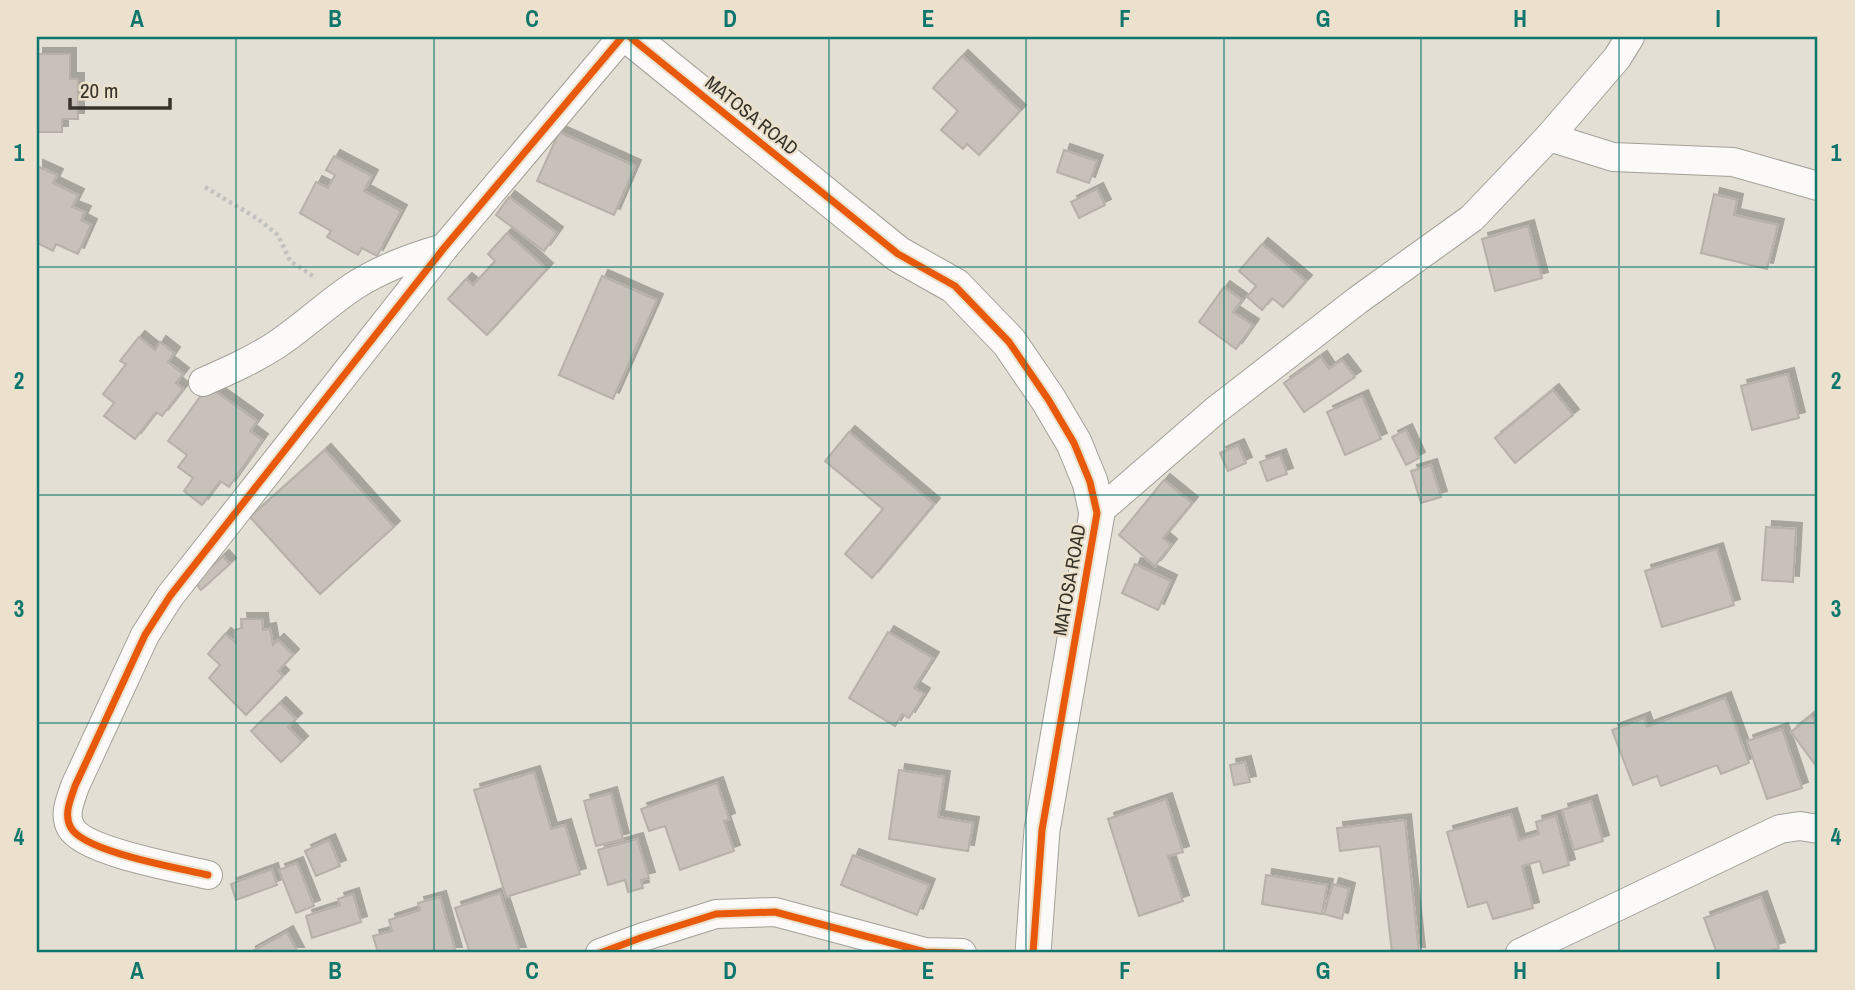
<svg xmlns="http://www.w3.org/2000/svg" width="1855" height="990" viewBox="0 0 1855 990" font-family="'Archivo Narrow',sans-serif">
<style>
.building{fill:#c8c1ba;stroke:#b6b0a9;stroke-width:2;filter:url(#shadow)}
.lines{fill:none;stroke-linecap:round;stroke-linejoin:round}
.minor-casing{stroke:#a4a098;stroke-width:30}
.tertiary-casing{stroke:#a4a098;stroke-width:37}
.path{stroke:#c3c2be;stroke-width:4.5;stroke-dasharray:3.5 3.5;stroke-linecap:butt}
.minor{stroke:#fbfaf9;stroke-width:28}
.tertiary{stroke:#fbfaf9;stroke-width:35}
.cycleway-casing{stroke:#ebe1cd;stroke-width:11}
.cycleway{stroke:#e8590c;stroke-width:7}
.grid{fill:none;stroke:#0f766e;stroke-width:2;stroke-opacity:0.55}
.labels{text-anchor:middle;stroke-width:5;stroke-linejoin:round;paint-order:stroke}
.street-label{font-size:19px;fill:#37332b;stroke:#ebe1cd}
.neatline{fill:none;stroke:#0f766e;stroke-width:2.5}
.grid-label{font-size:23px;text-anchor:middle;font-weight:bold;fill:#0f766e}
</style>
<defs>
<filter id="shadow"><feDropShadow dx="6" dy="-6" stdDeviation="0" flood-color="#0004"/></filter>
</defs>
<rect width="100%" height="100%" fill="#e4dfd4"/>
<g class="building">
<polygon points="37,54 70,54 70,79 78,79 78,119 62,119 62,132 37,132"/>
<polygon points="962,56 1020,111 979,155 967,144 963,149 941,130 958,111 933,88"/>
<polygon points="559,132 635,166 614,215 537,181"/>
<polygon points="1064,150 1097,161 1089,183 1057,172"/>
<polygon points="334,156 372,176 364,191 401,211 377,256 362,248 358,255 327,237 331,231 300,213 316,182 328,188 335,175 326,170"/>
<polygon points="37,166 57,175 53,183 78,195 72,207 85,212 81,220 91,225 78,254 56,244 53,251 37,243"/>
<polygon points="1097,189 1105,205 1079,218 1071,202"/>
<polygon points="1714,194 1737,200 1734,215 1778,225 1767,269 1701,253"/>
<polygon points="509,197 557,233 544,251 496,215"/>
<polygon points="1528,226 1542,278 1495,291 1482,239"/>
<polygon points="507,233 547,269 487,335 448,299 466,279 473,285 495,261 488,254"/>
<polygon points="1262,244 1306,281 1283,307 1272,298 1262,310 1247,297 1256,286 1239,271"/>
<polygon points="602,276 657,300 613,399 559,375"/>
<polygon points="1224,287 1242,300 1233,312 1253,325 1236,349 1199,322"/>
<polygon points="139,337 155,350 160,342 174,353 168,362 183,374 176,383 183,389 162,416 156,412 135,439 104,416 114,403 103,394 126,364 120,361"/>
<polygon points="1321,357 1329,369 1342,360 1355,377 1304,412 1284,383"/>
<polygon points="1788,374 1799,418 1752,430 1741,386"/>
<polygon points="208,386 257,421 250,431 262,440 229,487 220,481 202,505 184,491 193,478 178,467 187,455 168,441"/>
<polygon points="1553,390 1573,415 1515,463 1495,438"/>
<polygon points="1362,396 1381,439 1345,455 1327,412"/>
<polygon points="1406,430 1419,458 1406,465 1392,437"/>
<polygon points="849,432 934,504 872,578 845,554 883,509 825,461"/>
<polygon points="1238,445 1246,463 1228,471 1220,453"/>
<polygon points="325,450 394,527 320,594 250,517"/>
<polygon points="1280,455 1287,474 1267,481 1260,462"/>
<polygon points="1431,465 1441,497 1421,503 1411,471"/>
<polygon points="1164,480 1192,503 1163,538 1171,545 1155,566 1119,535"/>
<polygon points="1766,527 1796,529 1793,582 1762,580"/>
<polygon points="1717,549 1734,605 1662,627 1645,571"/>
<polygon points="223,556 230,564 201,590 195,582"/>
<polygon points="1135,564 1171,581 1158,610 1122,593"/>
<polygon points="241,619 262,619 263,630 270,629 273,645 278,640 293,655 278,671 283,676 246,715 209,678 220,665 208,654 225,634 236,643 235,630 242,628"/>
<polygon points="888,632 933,658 914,688 924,694 909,718 902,714 895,726 849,698"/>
<polygon points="1725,698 1749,763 1721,774 1717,765 1661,786 1657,776 1633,785 1612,730 1644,718 1647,727"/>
<polygon points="280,703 296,719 288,727 302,742 281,762 251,731"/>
<polygon points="1811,716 1818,726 1817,767 1791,732"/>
<polygon points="1782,729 1802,788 1767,799 1747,741"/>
<polygon points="1245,762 1250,782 1234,785 1230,765"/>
<polygon points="899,770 944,777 938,817 973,823 968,851 889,839"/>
<polygon points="534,772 551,829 565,825 580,874 506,897 474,790"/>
<polygon points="717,783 729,819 724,821 734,851 680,870 665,826 649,831 641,809"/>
<polygon points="611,793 623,839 596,846 584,801"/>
<polygon points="1166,799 1183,852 1168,856 1183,901 1139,916 1108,819"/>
<polygon points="1591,801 1603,841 1574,850 1562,810"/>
<polygon points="1511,814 1519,840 1539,834 1536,822 1556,816 1569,865 1543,873 1540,861 1522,866 1533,908 1493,919 1487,902 1468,907 1447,832"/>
<polygon points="1405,820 1419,953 1392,953 1380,846 1340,851 1337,828"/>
<polygon points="637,839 649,878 641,880 643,888 628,892 625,880 608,885 598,850"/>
<polygon points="329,840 340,866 316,876 305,851"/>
<polygon points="853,855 929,885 917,915 841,885"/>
<polygon points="297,863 314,906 296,913 279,870"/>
<polygon points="272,869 277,885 236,900 231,884"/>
<polygon points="1266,875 1327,885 1322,914 1262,904"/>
<polygon points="1333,884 1349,889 1342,919 1324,914"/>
<polygon points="500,893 520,953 470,953 455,908"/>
<polygon points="353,894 361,922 312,938 306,916 340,905 338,899"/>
<polygon points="440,897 456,953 378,953 373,936 392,931 389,920 420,910 418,903"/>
<polygon points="1761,897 1779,948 1763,953 1717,953 1704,918"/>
<polygon points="287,932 298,953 249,953"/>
</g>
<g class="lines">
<g class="minor-casing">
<g id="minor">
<polyline points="1549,137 1613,157 1733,162 1818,186"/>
<path d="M203,382C228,371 253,360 276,345C303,327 327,304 354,286C382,268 412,257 444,248"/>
<polyline points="1097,513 1216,410 1358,300 1472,218 1549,137 1617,58 1630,37"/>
<path d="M208,875C179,868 85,852 71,828C63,814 71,799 75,786L145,635L170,596L444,248L622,37"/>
<polyline points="600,953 643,937 716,914 775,912 925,952 962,953"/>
<polyline points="1520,953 1780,829 1800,826 1818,829"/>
</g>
</g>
<g class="tertiary-casing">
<polyline id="tertiary" points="630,37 898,254 955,286 1009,342 1048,399 1074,443 1090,482 1097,513 1042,830 1033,953"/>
</g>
<polyline class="path" points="205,187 258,219 278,235 290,261 316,278"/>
<use href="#minor" class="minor"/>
<use href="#tertiary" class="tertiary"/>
<g class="cycleway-casing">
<g id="cycleway">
<polyline points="630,37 898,254 955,286 1009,342 1048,399 1074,443 1090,482 1097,513 1042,830 1033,953"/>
<path d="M208,875C179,868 85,852 71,828C63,814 71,799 75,786L145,635L170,596L444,248L622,37"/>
<polyline points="600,953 643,937 716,914 775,912 925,952 962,953"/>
</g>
</g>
<use href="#cycleway" class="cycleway"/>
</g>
<path class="grid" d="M236,37V953M434,37V953M631,37V953M829,37V953M1026,37V953M1224,37V953M1421,37V953M1619,37V953M37,267H1818M37,495H1818M37,723H1818"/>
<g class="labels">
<g class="street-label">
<text transform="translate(752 115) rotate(39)" y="7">MATOSA ROAD</text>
<text transform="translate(1069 580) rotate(-80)" y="7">MATOSA ROAD</text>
</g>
</g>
<rect width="1855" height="990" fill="none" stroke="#ebe1cd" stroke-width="77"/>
<path d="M70 98v10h100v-10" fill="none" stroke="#37332b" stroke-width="3.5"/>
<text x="80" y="98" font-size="21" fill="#37332b" stroke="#ebe1cd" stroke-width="5" paint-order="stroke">20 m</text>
<rect x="38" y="38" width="1778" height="913" class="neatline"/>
<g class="grid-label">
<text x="137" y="27">A</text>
<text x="335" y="27">B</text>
<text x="532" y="27">C</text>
<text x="730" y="27">D</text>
<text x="928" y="27">E</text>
<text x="1125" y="27">F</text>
<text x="1323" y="27">G</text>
<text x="1520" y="27">H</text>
<text x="1718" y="27">I</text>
<text x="19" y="161">1</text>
<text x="1836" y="161">1</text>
<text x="19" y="389">2</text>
<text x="1836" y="389">2</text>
<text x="19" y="617">3</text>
<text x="1836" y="617">3</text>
<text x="19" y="845">4</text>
<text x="1836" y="845">4</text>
<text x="137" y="979">A</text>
<text x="335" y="979">B</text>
<text x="532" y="979">C</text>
<text x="730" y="979">D</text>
<text x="928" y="979">E</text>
<text x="1125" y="979">F</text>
<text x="1323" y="979">G</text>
<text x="1520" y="979">H</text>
<text x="1718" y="979">I</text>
</g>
</svg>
